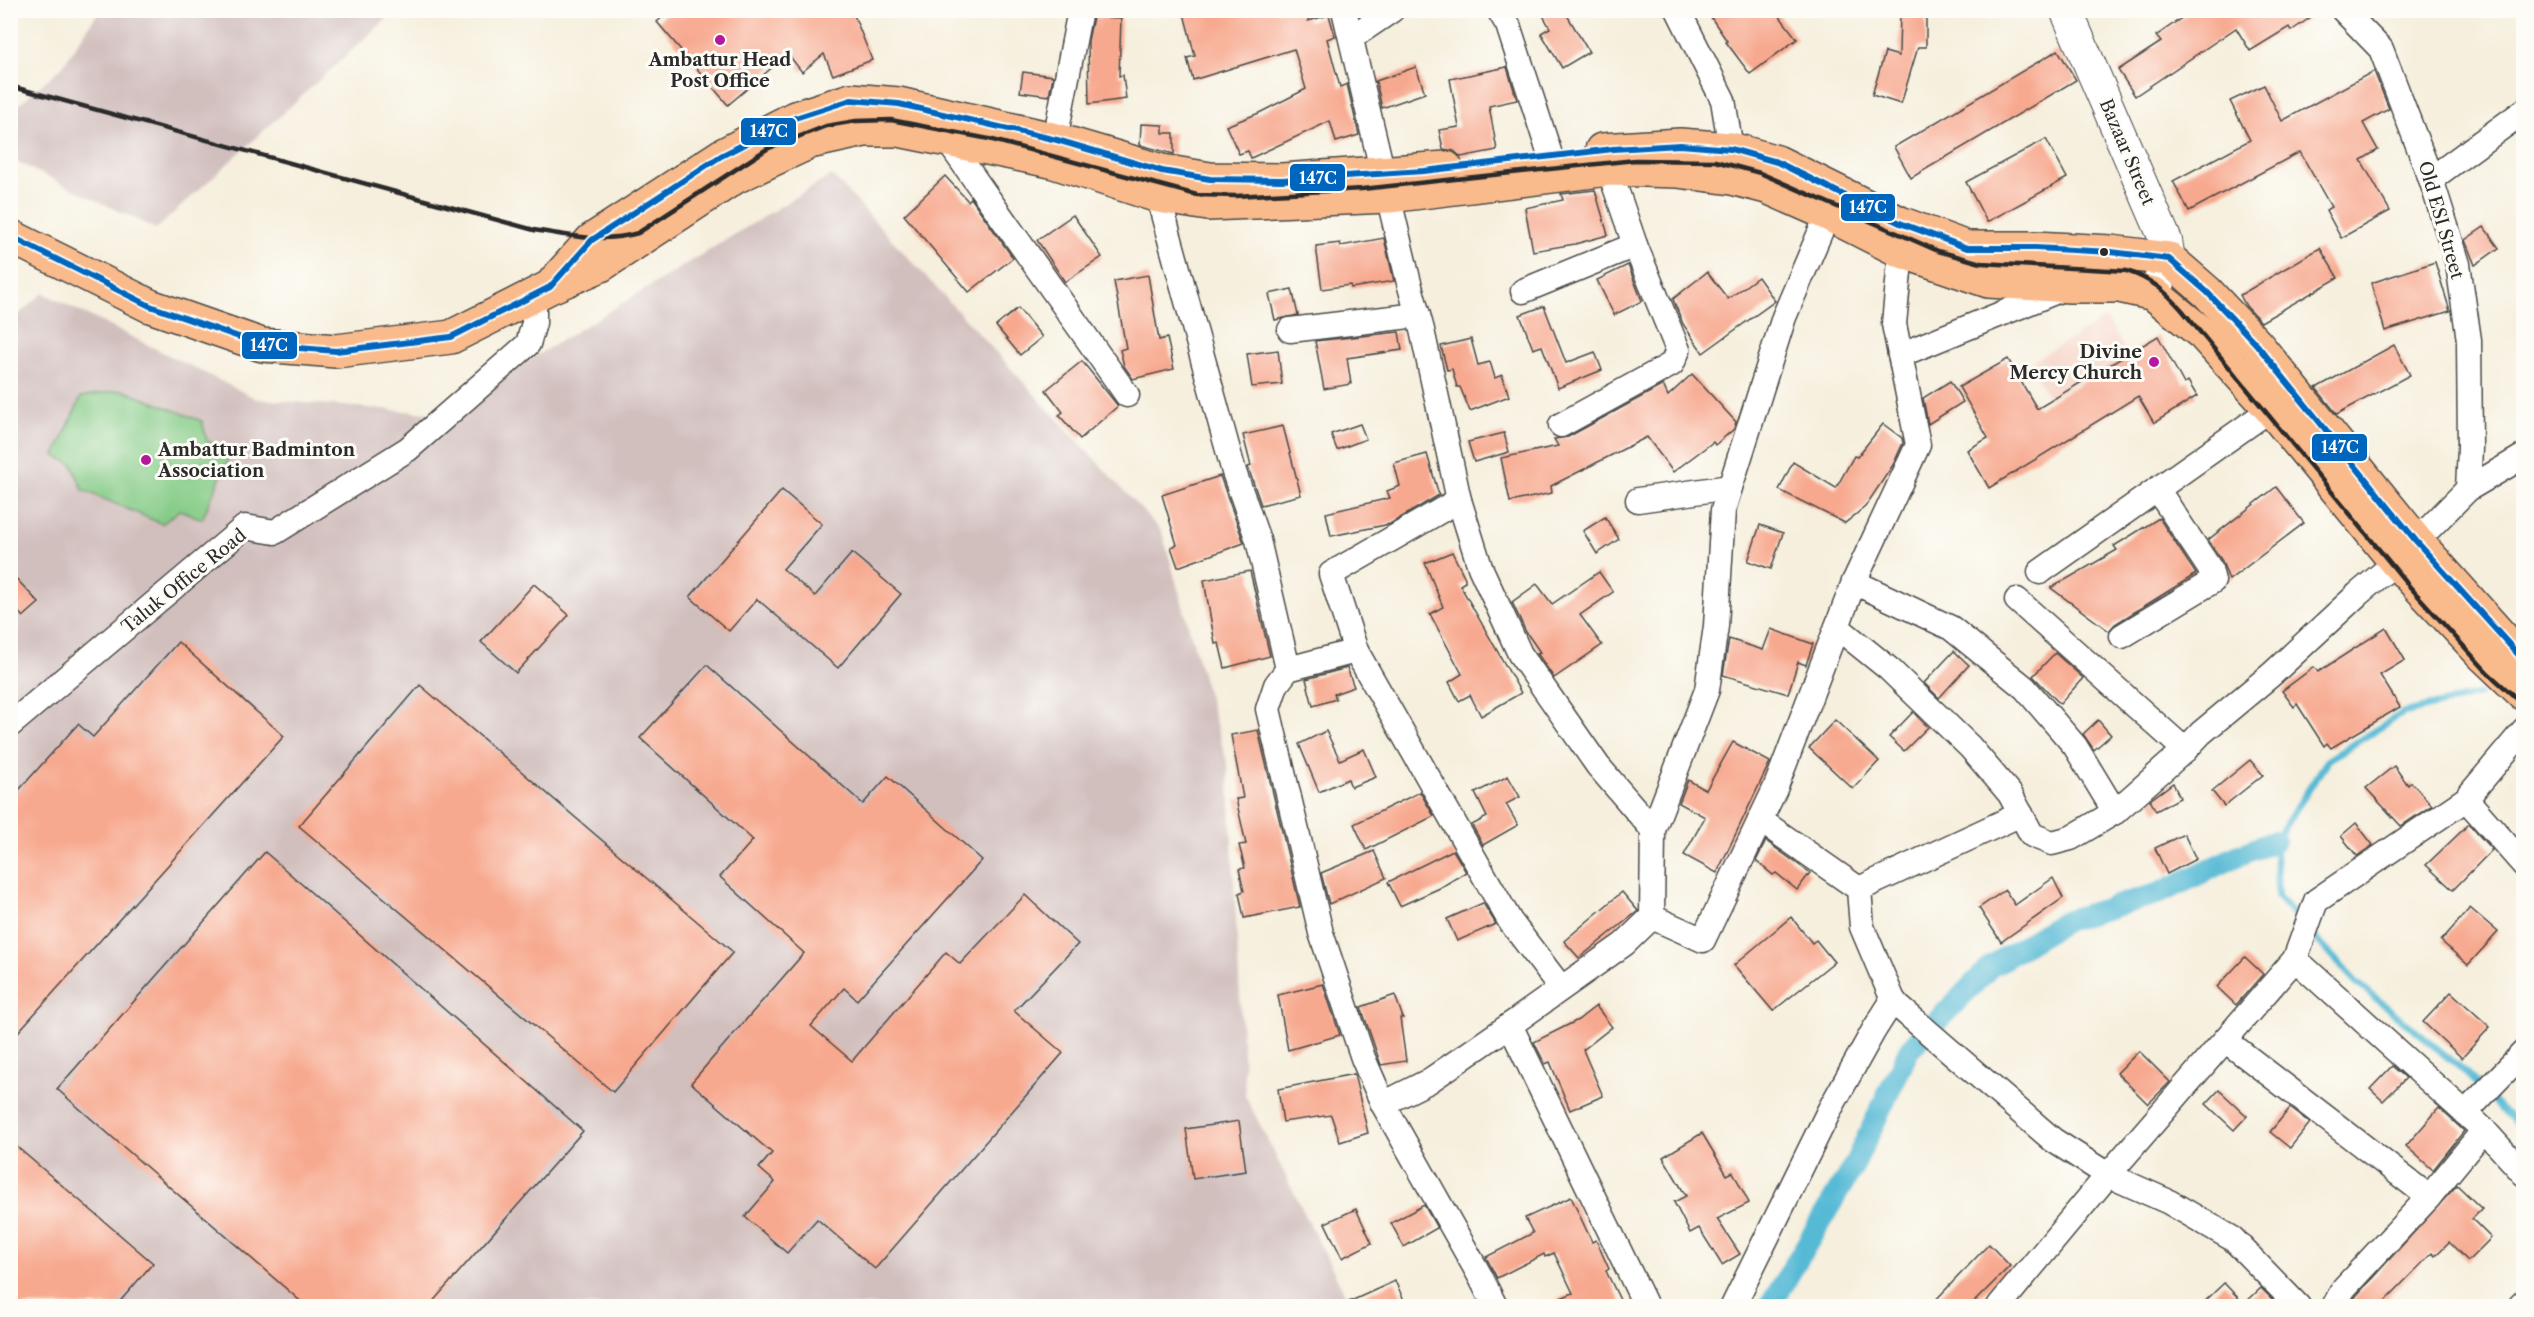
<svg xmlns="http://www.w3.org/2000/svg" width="2534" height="1317" viewBox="0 0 2534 1317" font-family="'Libre Caslon Text',serif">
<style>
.built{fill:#f6d2c4}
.industrial{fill:#d1bfbe}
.green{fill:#84cb86;stroke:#587b58;stroke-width:1.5}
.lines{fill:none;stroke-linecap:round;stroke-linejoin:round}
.stream{stroke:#56bad5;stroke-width:7}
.canal{stroke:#56bad5;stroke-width:22}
.building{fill:#f7a98f}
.minor-casing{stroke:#494846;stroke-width:27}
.tertiary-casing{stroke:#494846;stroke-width:34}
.trunk-casing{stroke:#494846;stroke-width:36}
.minor{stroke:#fff;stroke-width:24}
.tertiary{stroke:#fff;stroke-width:32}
.trunk{stroke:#fabb8c;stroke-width:33}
.rail{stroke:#2b2b2b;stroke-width:4.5}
.bus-1-casing{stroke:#fdfcf7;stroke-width:10}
.bus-1{stroke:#0065bd;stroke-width:6}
.poi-dot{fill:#b5179e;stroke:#fdfcf7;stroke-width:2}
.bus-dot{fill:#2b2b2b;stroke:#fdfcf7;stroke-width:2}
.labels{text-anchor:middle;stroke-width:6;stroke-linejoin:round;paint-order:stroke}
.poi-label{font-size:18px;font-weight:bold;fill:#2b2b2b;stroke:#fdfcf7}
.street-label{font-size:18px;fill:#2b2b2b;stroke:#fdfcf7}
.line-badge{stroke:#fdfcf7;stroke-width:2}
.badge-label{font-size:16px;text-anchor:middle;font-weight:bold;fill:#fff}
</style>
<rect width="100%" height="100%" fill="#fdfcf7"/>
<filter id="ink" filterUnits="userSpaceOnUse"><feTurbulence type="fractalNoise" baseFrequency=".0167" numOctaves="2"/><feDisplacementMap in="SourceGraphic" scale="12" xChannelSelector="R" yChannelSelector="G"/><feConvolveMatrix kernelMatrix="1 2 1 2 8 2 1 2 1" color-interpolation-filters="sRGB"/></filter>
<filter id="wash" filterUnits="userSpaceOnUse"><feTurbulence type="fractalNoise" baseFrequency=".008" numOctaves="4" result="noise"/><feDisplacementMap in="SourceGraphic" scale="24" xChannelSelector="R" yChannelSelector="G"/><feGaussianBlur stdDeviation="1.35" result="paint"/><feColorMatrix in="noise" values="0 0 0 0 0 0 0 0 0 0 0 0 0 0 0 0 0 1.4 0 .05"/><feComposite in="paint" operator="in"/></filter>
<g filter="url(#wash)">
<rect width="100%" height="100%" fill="#f6efdd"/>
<polygon class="built" points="2106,318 2127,353 2049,399 2029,363"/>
<g class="industrial">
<polygon points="99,11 99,10 395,11 156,229 11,159 11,111 62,67"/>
<polygon points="832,175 1162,532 1228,766 1245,1095 1351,1306 11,1306 10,322 43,293 257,399 441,414"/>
</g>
<polygon class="green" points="122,390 202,421 207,441 232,451 202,519 180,510 162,524 83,490 72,464 55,456 81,397"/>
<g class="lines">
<g class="stream">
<polyline points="2303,924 2278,897 2275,841 2328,760 2403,713 2478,695"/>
<polyline points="2310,932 2356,982 2462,1069 2524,1132"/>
</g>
<polyline class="canal" points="1770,1306 1854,1165 1909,1050 1990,967 2065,921 2160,893 2237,856 2275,841"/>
</g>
<g id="blocks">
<g class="building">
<polygon points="670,10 852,10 872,60 833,75 824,54 802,72 788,54 728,105 657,22"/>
<polygon points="1183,10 1307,10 1308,21 1329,15 1335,36 1327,39 1340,87 1347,84 1359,135 1336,142 1330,121 1251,158 1248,151 1239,154 1226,126 1259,113 1306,89 1294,49 1193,80 1187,58 1195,56"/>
<polygon points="1540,10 1564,10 1589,52 1562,68 1541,33 1550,28"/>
<polygon points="1706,10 1775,10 1797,39 1750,74 1726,42 1727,41"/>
<polygon points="1900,10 1926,10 1926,47 1918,47 1901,104 1872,95 1885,52 1899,56"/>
<polygon points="2193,10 2321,10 2291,31 2289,27 2250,51 2236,28 2135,96 2118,70 2161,42 2156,36"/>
<polygon points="1093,17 1121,18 1119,76 1123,75 1126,99 1089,104 1088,41"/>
<polygon points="2058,50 2076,80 1911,178 1894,147"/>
<polygon points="1416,67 1425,93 1382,108 1376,81"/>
<polygon points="1507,67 1517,100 1489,106 1497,150 1461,157 1454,151 1443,149 1439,130 1459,127 1450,79"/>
<polygon points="2374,71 2389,109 2363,123 2378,150 2361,160 2390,211 2341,238 2326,210 2331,207 2300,152 2189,211 2173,181 2250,140 2230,101 2264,85 2282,121"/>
<polygon points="1023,72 1053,76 1049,96 1020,92"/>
<polygon points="1141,124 1163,125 1163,133 1174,133 1174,154 1140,145"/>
<polygon points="2046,139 2067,178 1987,222 1966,182"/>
<polygon points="945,176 968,201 971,198 1013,258 969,292 904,215"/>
<polygon points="1595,190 1608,235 1575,244 1533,251 1525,208 1563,200 1561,194"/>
<polygon points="1073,215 1102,257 1065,282 1037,240"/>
<polygon points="2484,227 2499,248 2475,265 2465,240"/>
<polygon points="1384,238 1394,281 1351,288 1350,285 1322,289 1316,246 1340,243 1341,246"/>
<polygon points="2320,248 2338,278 2261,322 2246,306 2240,295"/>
<polygon points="2435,262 2450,311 2385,331 2371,283"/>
<polygon points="1628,265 1642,301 1614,315 1597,280"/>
<polygon points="1707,272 1728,299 1758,277 1775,301 1703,353 1683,324 1673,299"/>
<polygon points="1148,275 1159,340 1167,338 1174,369 1133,379 1124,366 1120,350 1126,348 1114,281"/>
<polygon points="1292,289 1298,315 1275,320 1269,294"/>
<polygon points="1544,306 1566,363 1595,352 1602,370 1558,388 1542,346 1533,349 1520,315"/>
<polygon points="1018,308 1042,337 1020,355 996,326"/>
<polygon points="1399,332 1402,350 1347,358 1351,384 1324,389 1315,341"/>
<polygon points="2158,336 2184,384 2188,381 2197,396 2154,423 2138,396 1989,488 1967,450 1988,438 1959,387 2008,359 2037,409"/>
<polygon points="1471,339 1478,365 1490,362 1495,378 1502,375 1509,396 1470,411 1460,387 1457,387 1452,369 1447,370 1441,346"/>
<polygon points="2394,345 2410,375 2337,414 2316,388"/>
<polygon points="1278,350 1282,384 1252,387 1247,354"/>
<polygon points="1082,361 1118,406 1080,439 1059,415 1063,412 1046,390"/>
<polygon points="1692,374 1736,422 1734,429 1715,445 1713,442 1673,472 1647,437 1551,486 1552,493 1510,502 1501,458 1558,446 1554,439 1568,437 1663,385 1668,396"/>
<polygon points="1950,381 1963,402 1928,424 1923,398"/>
<polygon points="1360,424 1366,439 1337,450 1331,434"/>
<polygon points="1883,424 1902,438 1903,443 1893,465 1865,507 1845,523 1779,490 1793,462 1836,488 1854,456 1857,457"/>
<polygon points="1283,426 1301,495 1261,505 1248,467 1251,466 1243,435"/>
<polygon points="1504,433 1509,452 1474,462 1468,442"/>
<polygon points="1427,454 1439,495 1390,524 1331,536 1326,513 1390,498 1387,491 1400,486 1394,463"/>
<polygon points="1220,476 1244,543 1178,567 1171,547 1177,545 1162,495"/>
<polygon points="2276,487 2304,523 2229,580 2222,561 2208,540"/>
<polygon points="782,490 822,524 783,569 815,596 852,553 901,594 838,668 757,599 729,631 690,597"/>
<polygon points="1605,517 1619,539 1597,554 1583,531"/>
<polygon points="2159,518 2196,574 2115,624 2109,631 2051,588 2117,550 2114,546"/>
<polygon points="1760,525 1783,533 1771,569 1748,561"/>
<polygon points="1452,552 1465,578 1465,582 1460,585 1521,693 1481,716 1470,695 1459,701 1449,682 1462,674 1430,614 1443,607 1425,563"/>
<polygon points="1250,571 1270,656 1225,668 1219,643 1215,644 1204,580"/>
<polygon points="10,572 39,603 23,617 10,603"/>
<polygon points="1599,572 1613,592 1580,615 1602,645 1554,678 1537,653 1540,652 1526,632 1512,602 1537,584 1552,604"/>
<polygon points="534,584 569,615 516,673 481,642"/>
<polygon points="2386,628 2405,660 2380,675 2400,707 2331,748 2327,743 2324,746 2297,704 2294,707 2282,691 2314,667 2318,672"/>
<polygon points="1771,629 1813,644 1806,665 1798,662 1788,694 1723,675 1729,639 1763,650"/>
<polygon points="178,642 284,736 10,1041 10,800 78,724 93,737"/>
<polygon points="1954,651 1969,665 1939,698 1924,683"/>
<polygon points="2055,653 2083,678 2060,704 2033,676"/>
<polygon points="707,665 863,804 888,776 982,860 857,1000 844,988 811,1026 852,1061 946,952 960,964 1025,895 1078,944 1014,1011 1063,1053 875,1269 817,1219 787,1253 745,1217 775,1182 759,1168 772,1153 691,1083 804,953 720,877 753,840 640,738"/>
<polygon points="1347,668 1354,687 1334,694 1336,699 1313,706 1306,679"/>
<polygon points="420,685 733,952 613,1092 299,826"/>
<polygon points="1913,712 1928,727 1904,751 1889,737"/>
<polygon points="1835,720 1879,761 1853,789 1809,748"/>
<polygon points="2098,720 2111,735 2094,750 2083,734"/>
<polygon points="1258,730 1300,907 1244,918 1239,893 1244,891 1239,869 1245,868 1239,845 1246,844 1236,799 1243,798 1231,735"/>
<polygon points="1326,731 1340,760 1364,749 1376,777 1351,787 1348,779 1319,792 1299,744"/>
<polygon points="1733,742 1770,762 1717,873 1684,855 1705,817 1679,803 1688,780 1706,790"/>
<polygon points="2250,760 2263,775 2224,806 2212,791"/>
<polygon points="2394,766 2408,785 2411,782 2432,805 2401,826 2366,788"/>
<polygon points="1508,776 1520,797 1506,804 1518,825 1483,845 1472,825 1487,817 1475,793"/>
<polygon points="2173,783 2180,798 2156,811 2150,800"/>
<polygon points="1420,792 1434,816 1366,850 1354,824"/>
<polygon points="2356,823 2373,845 2357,856 2341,836"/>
<polygon points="2469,824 2492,850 2453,890 2426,865"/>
<polygon points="2184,834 2196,859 2167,874 2155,848"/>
<polygon points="1766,841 1810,873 1797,890 1776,873 1773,875 1756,861"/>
<polygon points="1453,850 1466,872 1440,888 1400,906 1388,882"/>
<polygon points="1374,851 1386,878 1329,904 1321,873"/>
<polygon points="265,852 583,1131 429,1306 306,1306 57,1089"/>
<polygon points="2053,878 2063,898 2001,942 1979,908 2005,890 2015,905"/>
<polygon points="1622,892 1638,911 1579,958 1564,941"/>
<polygon points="1483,903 1496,924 1457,941 1447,919"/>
<polygon points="2470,908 2498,932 2468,965 2441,941"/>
<polygon points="1791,917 1812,943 1816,940 1834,962 1773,1011 1734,965"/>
<polygon points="2245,957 2263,974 2236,1005 2217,987"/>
<polygon points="1323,984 1340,1035 1288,1050 1278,995"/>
<polygon points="2451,992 2490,1027 2462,1058 2423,1022"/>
<polygon points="1395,995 1403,1018 1400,1018 1406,1061 1381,1065 1361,1007"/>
<polygon points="1596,1006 1612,1027 1583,1050 1603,1096 1570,1110 1550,1062 1545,1064 1534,1042 1578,1020"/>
<polygon points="2139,1051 2170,1082 2148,1104 2117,1073"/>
<polygon points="2392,1066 2406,1078 2383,1101 2370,1089"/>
<polygon points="1354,1074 1368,1133 1340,1142 1331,1115 1283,1122 1278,1089"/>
<polygon points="2219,1090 2247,1116 2234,1130 2206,1104"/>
<polygon points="2290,1108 2310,1123 2290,1148 2270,1132"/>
<polygon points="2439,1108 2464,1131 2433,1170 2406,1146"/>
<polygon points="1239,1121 1246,1171 1193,1179 1186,1129"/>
<polygon points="1702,1133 1727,1175 1733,1172 1749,1203 1717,1219 1740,1254 1722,1265 1699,1228 1690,1233 1674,1202 1686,1196 1663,1157"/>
<polygon points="10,1141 153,1263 116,1306 10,1306"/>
<polygon points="2457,1185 2482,1209 2472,1219 2491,1238 2468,1261 2449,1242 2435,1256 2432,1253 2380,1306 2350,1306 2356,1296"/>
<polygon points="1571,1197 1592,1242 1596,1240 1609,1269 1606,1271 1623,1306 1541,1306 1573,1293 1554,1253 1545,1257 1544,1254 1497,1278 1486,1257 1533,1233 1525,1218"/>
<polygon points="1424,1205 1437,1228 1404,1247 1391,1223"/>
<polygon points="1356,1209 1372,1243 1342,1258 1325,1223"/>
<polygon points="1989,1244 2010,1266 1970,1306 1930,1306"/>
<polygon points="1395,1281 1404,1300 1390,1306 1340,1306"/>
<polygon points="2224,1283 2244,1304 2261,1288 2279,1306 2200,1306"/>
</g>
</g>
</g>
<g filter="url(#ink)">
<use href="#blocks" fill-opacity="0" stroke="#494846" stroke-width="1.5"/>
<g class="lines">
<g class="minor-casing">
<g id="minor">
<polyline points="1344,10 1408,279 1422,330 1459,500 1480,567 1520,654 1598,766 1653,830"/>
<polyline points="1499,10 1508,25 1551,158"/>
<polyline points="1678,10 1723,100 1731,149"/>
<polyline points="2343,10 2381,49 2431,179 2458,264 2469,340 2470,448 2468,489"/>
<polyline points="1352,37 1392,10"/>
<polyline points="947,140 1127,395"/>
<polyline points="1052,155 1080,10"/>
<polyline points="2431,179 2524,111"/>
<polyline points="1158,196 1234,472 1258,540 1288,669"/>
<polyline points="1523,291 1635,245"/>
<polyline points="1290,330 1418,315"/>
<polyline points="1900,355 2067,287"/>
<polyline points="1561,425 1672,364 1678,350 1635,245 1609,169"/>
<polyline points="1459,500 1331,574 1356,651 1510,921 1561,988"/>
<polyline points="1638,500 1730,487"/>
<polyline points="2040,572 2271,409"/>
<polyline points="1854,582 1951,628 2025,688 2075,746 2115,812"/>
<polyline points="2017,600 2185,750"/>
<polyline points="1837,627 1889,669 1970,747 2010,794 2032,835 2052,843 2071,838 2115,812 2185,750 2201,733 2272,674 2358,594 2396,562 2468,489 2524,456"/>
<polyline points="2122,636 2213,581 2210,569 2157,489"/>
<polyline points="1356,651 1288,669 1276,685 1268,709 1321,933 1363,1058 1383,1104 1480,1276 1495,1306"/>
<polyline points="10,725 245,527 275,532 408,449 528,344 534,323 534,294"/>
<polyline points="2466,799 2524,865"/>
<polyline points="1760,820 1859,889 1862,927 1893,1000 1898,1006 2053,1140 2108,1175 2169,1202 2233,1239 2298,1306"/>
<polyline points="1859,889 2021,814"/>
<polyline points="1652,917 1703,940 1775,789 1854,582 1918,445 1894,324 1901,251"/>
<polyline points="2295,959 2484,1130 2524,1174"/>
<polyline points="1510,1025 1646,1306"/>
<polyline points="2225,1040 2429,1197"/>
<polyline points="1383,1104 1429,1081 1510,1025 1624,944 1652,917 1653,830 1707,690 1716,626 1723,510 1784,317 1828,214"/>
<polyline points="2465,1113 2524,1052"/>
<polyline points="1733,1306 1830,1109 1874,1030 1893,1000"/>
<polyline points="1999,1306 2108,1175 2295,959 2316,901 2466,799 2524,730"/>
<polyline points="2334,1306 2344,1288 2429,1197 2484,1130"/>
<polyline points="2520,1306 2524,1302"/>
</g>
</g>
<g class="tertiary-casing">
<polyline id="tertiary" points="2066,10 2166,241 2169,259 2154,294"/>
</g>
<g class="trunk-casing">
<g id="trunk">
<polyline points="1602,150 1680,145 1731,149 1777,162 1900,223 1967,248 2035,248 2111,252 2169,259 2207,292 2257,345 2416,541 2524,662"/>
<polyline points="10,236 150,306 262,345 336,351 451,337 550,287 601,265 735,177 810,142 865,130 899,130 1051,161 1158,196 1208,204 1389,196 1609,169 1677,171 1732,178 1767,187 1828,214 1901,251 1988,281 2070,286 2119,286 2154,294 2203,334 2271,409 2396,562 2482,654 2524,694"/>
<polyline points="555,281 592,240 721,156 795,118 851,100 899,104 1057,140 1162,171 1210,179 1282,180 1446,168"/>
</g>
</g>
<use href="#minor" class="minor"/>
<use href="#tertiary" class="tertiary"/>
<use href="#trunk" class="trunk"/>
<path class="rail" d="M10,86L534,230C569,236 604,243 638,233L767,149L826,126L856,121L891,120L989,139L1197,195L1236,196L1362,189L1635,160L1715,161L1760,173L1938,251L1981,263L2127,271C2153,280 2165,291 2182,310L2410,587L2488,673L2524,705"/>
<g class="bus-1-casing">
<polyline id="bus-1" points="10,236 150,306 262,345 336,351 451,337 550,287 592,240 721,156 795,118 851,100 899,104 1057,140 1162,171 1210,179 1282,180 1424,171 1613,149 1680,145 1731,149 1777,162 1900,223 1967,248 2035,248 2111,252 2169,259 2207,292 2257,345 2416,541 2524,661"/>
</g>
<use href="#bus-1" class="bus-1"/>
</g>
</g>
<g class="poi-dot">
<circle cx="720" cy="40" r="6"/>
<circle cx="2154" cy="362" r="6"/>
<circle cx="146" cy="460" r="6"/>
</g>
<circle class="bus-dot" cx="2104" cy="252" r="5"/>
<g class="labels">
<g class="poi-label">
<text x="720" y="66">Ambattur Head<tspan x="720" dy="21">Post Office</tspan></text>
<text x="2142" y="358" text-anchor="end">Divine<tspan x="2142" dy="21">Mercy Church</tspan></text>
<text x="158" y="456" text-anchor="start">Ambattur Badminton<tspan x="158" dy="21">Association</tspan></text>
</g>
<g class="street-label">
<text transform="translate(2127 152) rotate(67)" y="6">Bazaar Street</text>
<text transform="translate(2441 220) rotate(74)" y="6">Old ESI Street</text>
<text transform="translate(184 581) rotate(-39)" y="6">Taluk Office Road</text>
</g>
</g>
<g class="line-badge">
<rect x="740" y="117" width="57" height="29" rx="6" fill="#0065bd"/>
<rect x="1289" y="163" width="57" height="29" rx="6" fill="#0065bd"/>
<rect x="1840" y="193" width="56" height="29" rx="6" fill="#0065bd"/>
<rect x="241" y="331" width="57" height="29" rx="6" fill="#0065bd"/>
<rect x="2311" y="433" width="57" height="29" rx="6" fill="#0065bd"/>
</g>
<g class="badge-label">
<text x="769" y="137">147C</text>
<text x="1318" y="184">147C</text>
<text x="1868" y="213">147C</text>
<text x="269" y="351">147C</text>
<text x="2340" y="453">147C</text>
</g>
<rect width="2534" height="1317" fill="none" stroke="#fdfcf7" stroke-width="36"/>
</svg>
